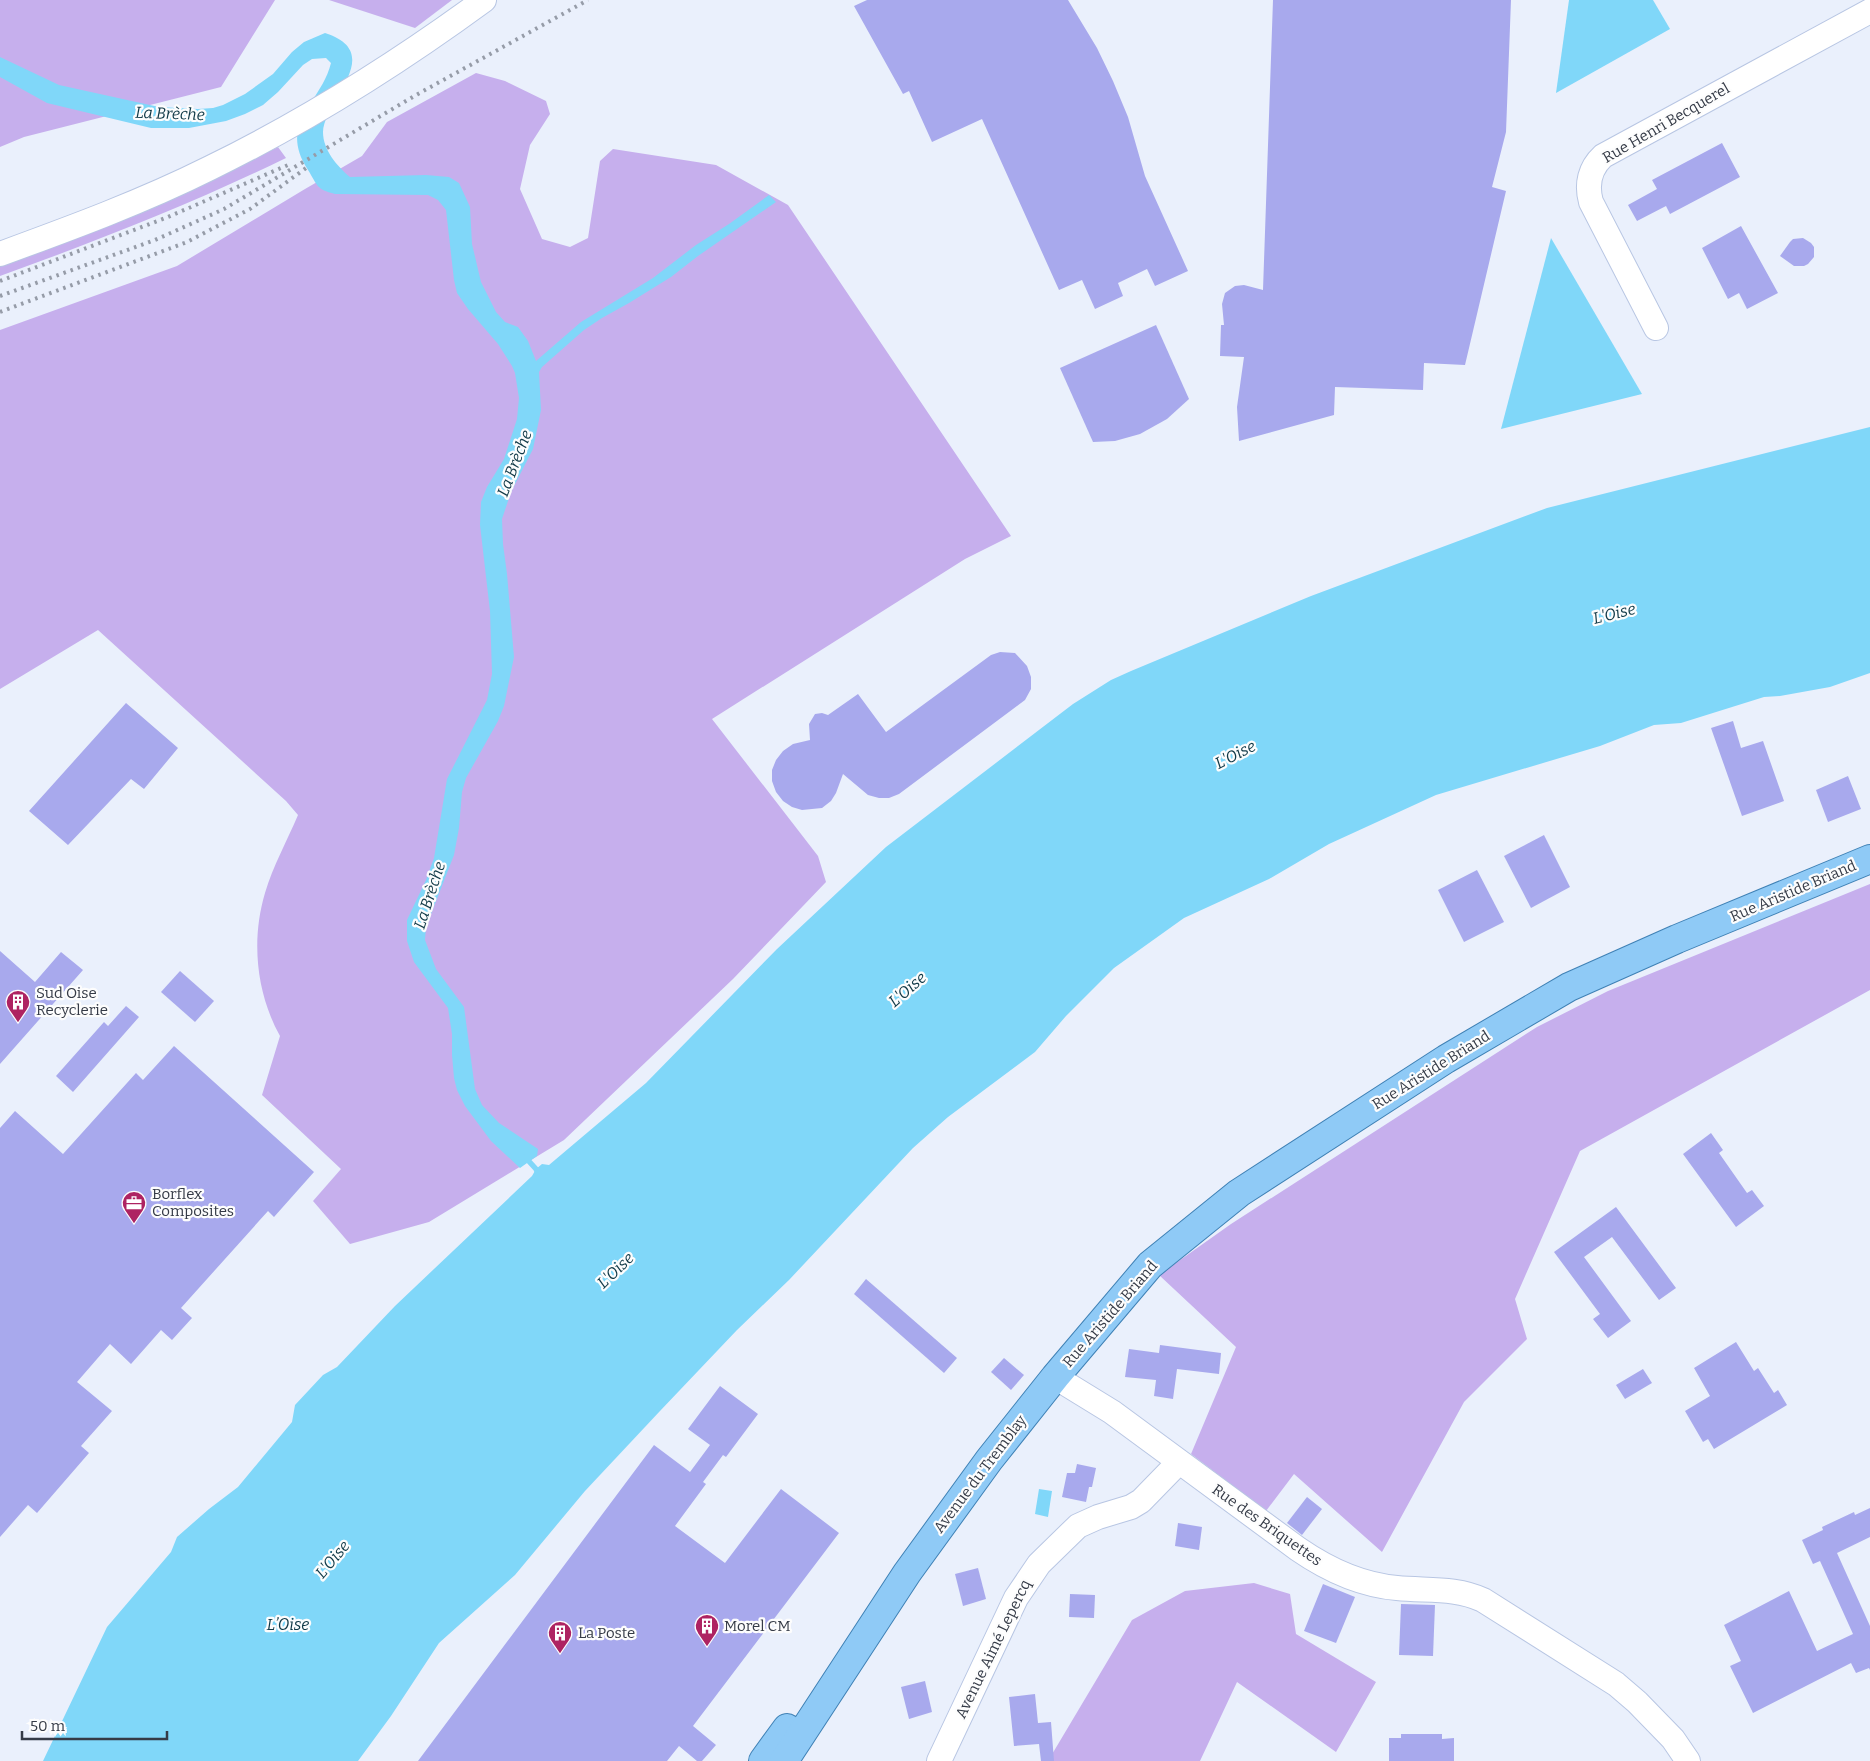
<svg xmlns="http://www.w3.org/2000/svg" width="1870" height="1761" viewBox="0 0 1870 1761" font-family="Bitter,serif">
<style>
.green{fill:#c6afed}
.water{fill:#80d7f9}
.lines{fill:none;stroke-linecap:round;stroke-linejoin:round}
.stream{stroke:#80d7f9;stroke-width:5.5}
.building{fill:#a8a9ed}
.minor-casing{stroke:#b8c6e3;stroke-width:26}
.major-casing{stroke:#3f81b5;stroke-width:30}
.minor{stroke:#fff;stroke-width:24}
.major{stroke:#8fcaf6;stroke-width:28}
.rail{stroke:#969ca8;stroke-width:4;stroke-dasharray:2.5 5;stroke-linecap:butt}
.labels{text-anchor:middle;stroke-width:4.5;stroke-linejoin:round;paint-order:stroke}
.street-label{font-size:15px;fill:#353b47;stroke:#fdfdfd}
.poi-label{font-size:15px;fill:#353b47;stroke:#fdfdfd;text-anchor:start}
.water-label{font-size:16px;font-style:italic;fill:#0f3846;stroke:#fdfdfd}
</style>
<rect width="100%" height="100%" fill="#eaf0fc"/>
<g class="green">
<polygon points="0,0 275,0 221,87 24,137 0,147"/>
<polygon points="329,0 452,0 415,28"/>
<path d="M476,73L505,81L546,101L550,114L530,145L520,189L542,239L570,247L588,238L600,161L613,149L716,165L788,205L1011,536L965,559L712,719L818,856L826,882L733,979L564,1140L429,1222L350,1244L313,1201L341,1169L262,1095L280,1036C256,993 251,940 265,893C273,866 287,841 298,815L286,801L98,630L0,689V330L177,266L305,189L362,156L387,122Z"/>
<path d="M278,147L286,158C194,203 97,241 0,276V266C95,232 188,193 278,147Z"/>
<polygon points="1870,884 1870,990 1580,1151 1515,1299 1527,1339 1464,1402 1382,1552 1294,1474 1266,1511 1191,1454 1236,1347 1159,1275 1231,1224 1537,1027 1608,991"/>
<polygon points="1254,1583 1290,1594 1296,1634 1376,1682 1336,1752 1237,1682 1200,1761 1048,1761 1132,1620 1185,1591"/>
</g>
<g class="water">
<polygon points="1569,0 1653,0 1670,29 1556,93"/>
<path d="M325,33C387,53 324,100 323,132C323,150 337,166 350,177L426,175L449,177L459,183L470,207L472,244L481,282L496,312L505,322L518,327L528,341L536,361L581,322L653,278L696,245L729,224L769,195L776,202L698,256L671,277L629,303L602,318L584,330L542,367L539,372L541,410L533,449L511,492L502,519L503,544L507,574L514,657L504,706L498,721L466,778L462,792L459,828L454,855L426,927L425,940L436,969L464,1007L475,1089L482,1105L499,1123L538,1149L537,1156L520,1168L491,1141L465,1106L457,1090L454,1078L452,1055V1034L448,1008L414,962L407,941V920L426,880L434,858L447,779L487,700L492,674L490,611L480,525L481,502L487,487L504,459L517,419L519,398L515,373L512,366L498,344L468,309L457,293L454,280L446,210L438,200L428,195L335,194C316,189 318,186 308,170C277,122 321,104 331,63L326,58L312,59L303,65L278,92L263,105L245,114L226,121L189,128H151L47,103L0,77V57L59,85L159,107L198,109L213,108L223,105L245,94L273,74L292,52L304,42Z"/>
<polygon points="1551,238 1642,394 1501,429"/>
<polygon points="1870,427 1870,673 1830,687 1780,696 1764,697 1681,723 1654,725 1600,746 1436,795 1329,844 1269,879 1184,918 1114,968 1066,1016 1035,1052 948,1117 913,1148 789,1280 737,1330 660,1411 585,1491 515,1575 439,1643 391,1716 358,1761 43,1761 107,1627 171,1552 177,1537 209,1509 238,1487 292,1422 295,1405 323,1375 337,1367 395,1306 532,1176 536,1169 542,1164 549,1165 646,1083 777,949 886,847 1073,704 1111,680 1131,671 1311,596 1547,508"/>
<polygon points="1039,1489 1052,1491 1048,1517 1035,1514"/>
</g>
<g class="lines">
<polyline class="stream" points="525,1157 536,1169 539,1175"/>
</g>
<g class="building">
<polygon points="867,0 1068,0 1097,48 1113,81 1128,117 1145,176 1188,271 1155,286 1147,269 1118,283 1123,296 1095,309 1082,280 1059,290 982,119 932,142 909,91 903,94 854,6"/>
<polygon points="1273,0 1511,0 1506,132 1492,187 1506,191 1465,365 1424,363 1423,390 1335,387 1334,415 1239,441 1237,407 1244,357 1220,356 1221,325 1224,325 1222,304 1225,293 1235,286 1244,285 1263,290"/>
<polygon points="1722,143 1740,177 1670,214 1666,206 1637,221 1628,205 1657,189 1652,180"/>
<polygon points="1741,226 1778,293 1747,309 1739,293 1728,299 1702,248"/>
<polygon points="1803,238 1811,243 1814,247 1814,257 1808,264 1804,266 1794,266 1780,256 1790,242 1793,239"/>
<polygon points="1156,325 1189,399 1167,419 1140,434 1115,441 1093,442 1060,368"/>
<polygon points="1000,652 1015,653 1027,666 1031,677 1031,689 1025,700 899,794 889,798 879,798 868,795 843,774 836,793 831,801 822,808 802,810 792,807 783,801 776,792 772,781 772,770 776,760 783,751 793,744 810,740 809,724 815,714 822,713 828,715 858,694 886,732 991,655"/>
<polygon points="126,703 178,748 144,789 131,779 68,845 29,811"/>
<polygon points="1733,721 1741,748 1763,741 1784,801 1742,816 1711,728"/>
<polygon points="1848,776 1861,809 1828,822 1816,790"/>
<polygon points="1544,835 1570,887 1531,908 1504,856"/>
<polygon points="1477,870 1504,922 1464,942 1438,890"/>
<polygon points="0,951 35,982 61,952 83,970 0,1064"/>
<polygon points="180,971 214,1001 195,1022 161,992"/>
<polygon points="126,1006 139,1017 73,1092 56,1076 104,1022 108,1026"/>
<polygon points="174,1046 314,1172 274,1217 268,1211 181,1308 192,1318 172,1340 161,1330 131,1364 110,1344 77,1382 112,1411 81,1446 89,1453 37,1513 28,1505 0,1537 0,1128 15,1111 63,1154 136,1073 143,1080"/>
<polygon points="1711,1133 1723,1150 1719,1153 1747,1193 1752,1190 1764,1206 1736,1227 1683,1154"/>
<polygon points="1616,1207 1676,1288 1659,1300 1612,1237 1584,1257 1631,1321 1608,1338 1593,1319 1600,1314 1554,1252"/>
<polygon points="866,1279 957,1358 944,1373 854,1294"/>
<polygon points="1736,1342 1754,1371 1758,1368 1774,1393 1778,1390 1787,1405 1714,1449 1708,1439 1703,1442 1685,1411 1710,1396 1694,1368"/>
<polygon points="1160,1345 1221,1353 1219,1374 1177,1369 1173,1399 1154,1396 1156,1380 1125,1377 1129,1349 1159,1353"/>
<polygon points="1004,1358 1024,1375 1011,1390 991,1372"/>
<polygon points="1643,1369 1652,1383 1625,1399 1616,1385"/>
<polygon points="720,1386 758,1414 726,1457 723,1455 703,1482 706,1484 675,1526 725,1563 781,1489 839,1533 693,1726 716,1745 702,1761 697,1761 679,1746 667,1761 418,1761 654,1445 690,1472 710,1445 688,1429"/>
<polygon points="1077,1464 1096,1468 1092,1487 1089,1487 1086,1502 1062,1497 1067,1473 1075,1473"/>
<polygon points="1307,1497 1322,1509 1302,1535 1287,1523"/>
<polygon points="1870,1508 1870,1537 1837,1553 1870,1626 1870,1670 1869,1668 1856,1673 1851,1663 1753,1713 1730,1666 1741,1661 1724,1625 1789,1591 1817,1651 1853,1634 1820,1561 1813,1564 1802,1540 1823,1530 1822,1527 1854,1512 1855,1515"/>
<polygon points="1178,1523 1202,1527 1199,1550 1175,1546"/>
<polygon points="978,1568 986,1599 963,1606 955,1574"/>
<polygon points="1323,1584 1355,1597 1336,1643 1304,1631"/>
<polygon points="1070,1594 1095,1595 1094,1618 1069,1617"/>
<polygon points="1401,1604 1435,1605 1433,1656 1399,1655"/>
<polygon points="925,1681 932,1712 909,1719 901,1687"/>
<polygon points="1035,1694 1038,1723 1051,1722 1054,1761 1041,1761 1039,1744 1014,1746 1009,1697"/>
<polygon points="1401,1734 1442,1734 1442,1739 1454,1738 1454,1761 1389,1761 1389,1738 1401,1738"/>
</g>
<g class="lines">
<g class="minor-casing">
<g id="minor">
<path d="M0,254C71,228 142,202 210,168C306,121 398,63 484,0"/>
<path d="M1656,328L1591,202C1586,184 1590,168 1603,156L1870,11"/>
<path d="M1055,1377L1112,1412L1298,1549C1327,1569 1361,1585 1397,1588C1426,1591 1456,1587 1483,1600L1616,1684L1637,1702L1673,1739L1688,1761"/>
<polyline points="939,1761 1016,1598 1039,1564 1078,1526 1098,1517 1131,1507 1141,1501 1179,1462"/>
</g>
</g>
<g class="major-casing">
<g id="major">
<polyline points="763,1761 787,1728"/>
<polyline points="784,1761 907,1573 989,1460 1055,1377 1150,1265 1239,1193 1446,1059 1569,987 1677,939 1870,859"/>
</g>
</g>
<use href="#minor" class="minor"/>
<use href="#major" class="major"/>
<g class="rail">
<polyline points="0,281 168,217 288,165"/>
<polyline points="0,296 155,240 224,209 416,95 588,0"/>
<polyline points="0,312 187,242 250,209 306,168"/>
</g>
</g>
<defs>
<g id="building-pin" transform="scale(1.25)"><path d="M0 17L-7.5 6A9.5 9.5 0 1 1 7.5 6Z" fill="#ae2362" stroke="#fdfdfd"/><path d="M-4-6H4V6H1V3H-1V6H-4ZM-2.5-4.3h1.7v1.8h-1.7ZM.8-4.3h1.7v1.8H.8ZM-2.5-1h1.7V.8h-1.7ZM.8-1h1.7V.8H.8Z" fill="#fff"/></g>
<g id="office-pin" transform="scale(1.25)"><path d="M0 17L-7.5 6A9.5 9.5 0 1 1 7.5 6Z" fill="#ae2362" stroke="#fdfdfd"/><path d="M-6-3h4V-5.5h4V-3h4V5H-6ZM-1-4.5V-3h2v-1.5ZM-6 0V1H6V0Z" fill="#fff"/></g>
</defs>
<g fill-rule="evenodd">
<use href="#building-pin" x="18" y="1002"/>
<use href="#office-pin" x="134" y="1203"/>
<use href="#building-pin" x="707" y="1626"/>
<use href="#building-pin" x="560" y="1633"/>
</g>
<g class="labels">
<g class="street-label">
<text transform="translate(1666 123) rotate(-30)" y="5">Rue Henri Becquerel</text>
<text transform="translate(1793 891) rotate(-23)" y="5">Rue Aristide Briand</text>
<text transform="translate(1431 1070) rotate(-32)" y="5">Rue Aristide Briand</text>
<text transform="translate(1110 1314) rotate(-49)" y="5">Rue Aristide Briand</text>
<text transform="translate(980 1474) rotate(-53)" y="5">Avenue du Tremblay</text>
<text transform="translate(1267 1525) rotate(35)" y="5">Rue des Briquettes</text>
<text transform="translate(993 1649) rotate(-64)" y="5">Avenue Aimé Lepercq</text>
</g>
<g class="poi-label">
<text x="36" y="998">Sud Oise<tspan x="36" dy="17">Recyclerie</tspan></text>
<text x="152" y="1199">Borflex<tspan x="152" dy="17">Composites</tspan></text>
<text x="724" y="1631">Morel CM</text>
<text x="578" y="1638">La Poste</text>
</g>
<g class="water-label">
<text transform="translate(170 113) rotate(2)" y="6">La Brèche</text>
<text transform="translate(514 463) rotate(-69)" y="6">La Brèche</text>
<text transform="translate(1614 613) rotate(-14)" y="6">L'Oise</text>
<text transform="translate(1235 754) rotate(-27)" y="6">L'Oise</text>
<text transform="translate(429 895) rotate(-72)" y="6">La Brèche</text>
<text transform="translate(907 989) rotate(-41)" y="6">L'Oise</text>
<text transform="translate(615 1270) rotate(-44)" y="6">L'Oise</text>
<text transform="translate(332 1559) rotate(-50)" y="6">L'Oise</text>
<text x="288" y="1630">L’Oise</text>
</g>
</g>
<path d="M22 1731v8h145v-8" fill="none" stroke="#353b47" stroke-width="2.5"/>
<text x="30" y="1731" font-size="15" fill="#353b47" stroke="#fdfdfd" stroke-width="4" paint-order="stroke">50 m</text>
</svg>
